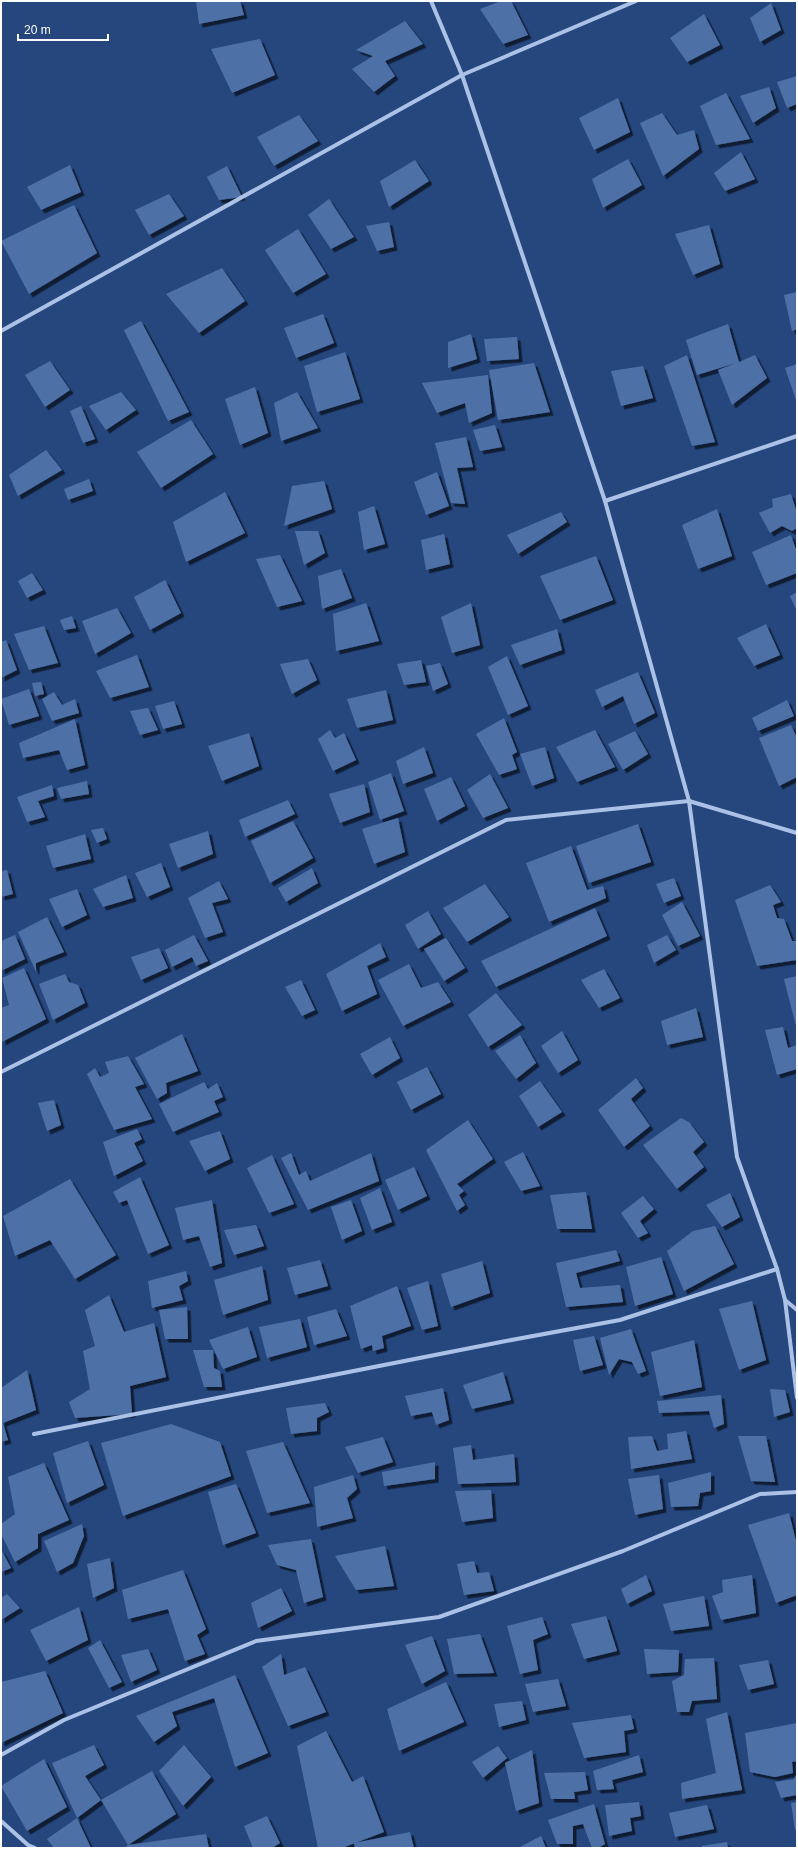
<svg xmlns="http://www.w3.org/2000/svg" width="798" height="1849" viewBox="0 0 798 1849" font-family="Arial,sans-serif">
<style>
.building{fill:#4e70a7;filter:url(#shadow)}
.lines{fill:none;stroke-linecap:round;stroke-linejoin:round}
.minor{stroke:#abc2e6;stroke-width:4}
</style>
<defs>
<filter id="shadow"><feDropShadow dx="3.5" dy="3.5" stdDeviation="0" flood-color="#0009"/></filter>
</defs>
<rect width="100%" height="100%" fill="#25477e"/>
<g class="building">
<polygon points="196,1 240,1 244,15 199,24"/>
<polygon points="501,1 511,1 528,35 503,44 480,9"/>
<polygon points="771,3 781,30 760,42 750,18"/>
<polygon points="704,14 720,45 687,62 670,38"/>
<polygon points="405,21 423,44 385,61 395,76 374,92 352,69 373,56 356,50"/>
<polygon points="260,39 275,75 232,93 211,49"/>
<polygon points="797,76 797,104 787,108 777,82"/>
<polygon points="769,87 776,108 753,123 740,96"/>
<polygon points="726,93 750,139 716,145 700,106"/>
<polygon points="618,98 630,132 594,150 579,118"/>
<polygon points="662,113 677,135 694,130 699,149 663,176 640,123"/>
<polygon points="299,115 318,141 274,166 257,137"/>
<polygon points="741,152 755,179 725,191 714,173"/>
<polygon points="628,159 642,185 603,208 592,179"/>
<polygon points="415,160 429,181 389,207 380,181"/>
<polygon points="70,165 81,192 41,210 27,187"/>
<polygon points="227,166 242,197 219,200 207,177"/>
<polygon points="169,194 184,216 149,235 135,210"/>
<polygon points="329,199 354,237 331,249 308,215"/>
<polygon points="74,205 97,253 29,294 1,241"/>
<polygon points="389,222 394,247 377,251 366,226"/>
<polygon points="709,225 720,264 693,275 675,234"/>
<polygon points="298,229 326,274 293,293 265,250"/>
<polygon points="222,268 245,301 199,333 166,294"/>
<polygon points="797,292 797,329 792,331 784,295"/>
<polygon points="323,314 334,343 296,358 284,328"/>
<polygon points="141,321 189,412 168,421 124,330"/>
<polygon points="728,324 739,362 755,355 767,378 732,405 718,370 736,363 697,375 686,340"/>
<polygon points="471,334 477,359 448,368 448,342"/>
<polygon points="517,337 519,359 487,361 484,339"/>
<polygon points="345,352 360,399 317,412 304,366"/>
<polygon points="687,355 715,442 692,446 664,366"/>
<polygon points="50,361 70,390 45,407 25,375"/>
<polygon points="534,363 550,412 498,420 489,370"/>
<polygon points="797,364 797,403 785,368"/>
<polygon points="643,366 653,398 621,406 611,371"/>
<polygon points="488,375 492,413 469,423 465,403 437,413 422,383"/>
<polygon points="255,387 268,433 240,445 225,399"/>
<polygon points="121,392 136,410 106,430 89,406"/>
<polygon points="297,392 318,428 281,441 274,403"/>
<polygon points="81,406 95,439 83,443 70,411"/>
<polygon points="191,420 213,454 161,488 137,452"/>
<polygon points="495,425 502,447 480,451 473,430"/>
<polygon points="466,437 473,467 457,468 465,504 451,503 435,443"/>
<polygon points="46,450 62,470 18,496 9,475"/>
<polygon points="437,472 449,506 426,515 414,482"/>
<polygon points="89,479 93,491 68,500 64,489"/>
<polygon points="324,481 332,509 284,526 292,486"/>
<polygon points="225,492 245,533 186,562 173,522"/>
<polygon points="791,494 797,513 797,528 792,531 782,526 770,533 759,513 773,507 772,499"/>
<polygon points="374,506 385,544 364,550 358,512"/>
<polygon points="717,509 732,556 698,569 682,525"/>
<polygon points="561,512 567,522 518,554 507,535"/>
<polygon points="295,531 318,531 325,553 304,565"/>
<polygon points="444,534 450,564 426,570 421,540"/>
<polygon points="791,535 797,553 797,573 766,585 752,552"/>
<polygon points="280,555 302,601 277,607 256,559"/>
<polygon points="596,556 613,600 560,620 540,576"/>
<polygon points="341,569 352,598 322,609 318,576"/>
<polygon points="32,573 43,590 27,598 18,581"/>
<polygon points="165,580 181,613 150,630 134,597"/>
<polygon points="797,592 797,612 790,596"/>
<polygon points="366,603 379,641 336,651 333,614"/>
<polygon points="471,603 480,645 452,653 441,617"/>
<polygon points="117,608 131,633 95,654 82,621"/>
<polygon points="72,616 76,628 64,630 60,620"/>
<polygon points="766,624 780,655 754,666 737,638"/>
<polygon points="44,626 58,663 29,670 14,634"/>
<polygon points="557,629 562,650 520,665 511,645"/>
<polygon points="6,640 17,670 1,678 1,642"/>
<polygon points="137,655 149,687 110,698 96,671"/>
<polygon points="507,656 528,706 508,715 488,667"/>
<polygon points="308,659 317,680 292,694 280,664"/>
<polygon points="421,660 426,682 404,685 397,664"/>
<polygon points="440,663 448,684 433,691 426,666"/>
<polygon points="638,672 655,713 634,724 623,696 602,707 595,690"/>
<polygon points="41,682 44,694 35,696 32,683"/>
<polygon points="29,689 39,716 9,725 1,699"/>
<polygon points="386,690 393,720 357,728 347,699"/>
<polygon points="54,692 62,705 75,699 79,713 52,721 42,699"/>
<polygon points="787,700 794,716 758,731 752,718"/>
<polygon points="174,701 182,724 163,729 155,706"/>
<polygon points="148,708 158,730 140,735 130,711"/>
<polygon points="504,718 517,752 512,755 517,769 499,775 476,734"/>
<polygon points="75,719 85,765 67,770 59,750 23,758 19,743"/>
<polygon points="791,725 797,738 797,777 779,786 759,738"/>
<polygon points="330,730 335,738 344,733 356,760 333,771 318,739"/>
<polygon points="595,730 615,767 577,782 556,747"/>
<polygon points="635,731 648,754 623,770 608,744"/>
<polygon points="249,733 259,766 222,781 208,746"/>
<polygon points="424,747 433,773 403,784 396,761"/>
<polygon points="545,747 554,778 532,786 520,754"/>
<polygon points="391,773 404,811 380,820 368,782"/>
<polygon points="490,774 508,808 483,818 467,790"/>
<polygon points="451,777 465,806 437,821 424,789"/>
<polygon points="87,781 89,794 61,799 57,788"/>
<polygon points="364,784 370,812 340,823 329,794"/>
<polygon points="52,785 54,796 38,801 45,817 27,822 17,797"/>
<polygon points="288,800 295,814 245,837 239,820"/>
<polygon points="398,818 405,852 374,864 362,829"/>
<polygon points="293,821 313,858 270,883 251,841"/>
<polygon points="638,824 651,862 589,883 576,846"/>
<polygon points="103,828 107,839 97,843 91,830"/>
<polygon points="208,831 213,854 178,868 169,844"/>
<polygon points="85,834 91,859 53,868 46,846"/>
<polygon points="571,846 587,890 603,886 606,898 549,922 526,863"/>
<polygon points="161,863 170,887 147,897 135,873"/>
<polygon points="312,868 318,883 286,902 278,888"/>
<polygon points="7,870 13,894 1,897 1,871"/>
<polygon points="126,875 133,898 103,907 93,889"/>
<polygon points="674,878 681,896 664,903 656,884"/>
<polygon points="219,881 228,899 212,903 223,932 205,938 188,898"/>
<polygon points="485,884 509,917 467,942 443,908"/>
<polygon points="770,885 781,902 773,905 777,918 784,919 792,941 797,941 797,960 757,966 735,900"/>
<polygon points="77,889 87,915 62,927 49,899"/>
<polygon points="682,902 700,936 678,946 662,915"/>
<polygon points="595,908 607,936 496,987 481,961"/>
<polygon points="428,911 441,934 418,949 405,925"/>
<polygon points="47,917 64,952 36,963 36,972 18,932"/>
<polygon points="15,935 25,959 1,971 1,941"/>
<polygon points="194,935 208,961 196,966 192,957 172,967 165,950"/>
<polygon points="667,935 676,950 654,963 647,945"/>
<polygon points="446,938 465,968 444,981 424,949"/>
<polygon points="380,943 386,957 367,966 377,994 342,1011 326,974"/>
<polygon points="159,948 168,968 141,980 131,957"/>
<polygon points="409,964 421,988 438,982 451,1002 403,1026 378,980"/>
<polygon points="24,968 46,1019 2,1042 1,1008 9,1005 2,978"/>
<polygon points="604,969 620,998 599,1008 581,980"/>
<polygon points="65,974 69,982 78,985 85,1003 53,1020 39,984"/>
<polygon points="797,976 797,1026 796,1026 784,979"/>
<polygon points="301,980 315,1010 302,1016 285,987"/>
<polygon points="496,993 522,1025 488,1047 468,1015"/>
<polygon points="696,1008 703,1037 667,1045 661,1021"/>
<polygon points="783,1027 788,1048 797,1045 797,1069 777,1075 765,1030"/>
<polygon points="562,1031 578,1060 558,1073 541,1046"/>
<polygon points="182,1034 198,1071 166,1083 167,1093 157,1099 135,1058"/>
<polygon points="520,1035 536,1063 516,1079 495,1051"/>
<polygon points="390,1037 400,1058 372,1075 360,1054"/>
<polygon points="128,1056 144,1084 135,1087 152,1119 114,1130 87,1074 95,1068 100,1077 109,1073 105,1062"/>
<polygon points="427,1067 441,1094 411,1110 397,1082"/>
<polygon points="636,1078 643,1088 631,1099 650,1126 624,1147 598,1110"/>
<polygon points="540,1081 562,1112 538,1127 519,1096"/>
<polygon points="204,1082 208,1089 217,1083 223,1097 214,1101 219,1112 173,1132 159,1104"/>
<polygon points="54,1100 61,1125 47,1131 38,1103"/>
<polygon points="681,1118 689,1122 704,1142 693,1152 704,1167 677,1189 643,1145"/>
<polygon points="468,1120 493,1159 457,1184 464,1191 459,1195 465,1205 457,1211 426,1150"/>
<polygon points="137,1129 142,1139 134,1143 143,1161 114,1176 103,1142"/>
<polygon points="220,1131 230,1159 205,1171 189,1141"/>
<polygon points="523,1152 540,1186 521,1191 504,1162"/>
<polygon points="291,1153 299,1175 306,1171 310,1181 371,1153 379,1181 308,1210 281,1158"/>
<polygon points="272,1155 294,1204 269,1213 247,1168"/>
<polygon points="414,1167 427,1196 398,1210 385,1180"/>
<polygon points="140,1177 169,1245 148,1254 127,1200 119,1203 113,1192"/>
<polygon points="70,1179 116,1255 75,1279 50,1240 15,1256 3,1216"/>
<polygon points="380,1188 392,1222 372,1230 360,1198"/>
<polygon points="586,1192 592,1229 557,1229 550,1195"/>
<polygon points="730,1193 740,1217 722,1227 706,1205"/>
<polygon points="643,1196 654,1209 640,1221 648,1233 638,1238 621,1213"/>
<polygon points="212,1200 222,1263 210,1267 199,1236 183,1240 175,1208"/>
<polygon points="351,1200 362,1231 342,1240 331,1207"/>
<polygon points="256,1225 264,1246 234,1255 224,1230"/>
<polygon points="715,1226 734,1264 684,1291 667,1251 693,1231"/>
<polygon points="616,1250 620,1261 576,1273 580,1288 620,1285 623,1302 566,1307 556,1263"/>
<polygon points="661,1257 673,1294 635,1306 626,1267"/>
<polygon points="320,1260 328,1286 295,1295 287,1268"/>
<polygon points="482,1261 490,1293 451,1307 441,1274"/>
<polygon points="262,1266 268,1300 223,1315 214,1280"/>
<polygon points="186,1271 188,1281 179,1286 183,1300 152,1308 148,1281"/>
<polygon points="428,1281 438,1326 422,1330 407,1288"/>
<polygon points="397,1286 411,1326 382,1336 384,1348 373,1351 372,1345 361,1349 350,1306"/>
<polygon points="109,1295 124,1332 154,1323 166,1377 130,1386 132,1414 75,1418 69,1402 90,1389 83,1351 95,1346 85,1310"/>
<polygon points="752,1301 766,1360 739,1370 719,1309"/>
<polygon points="187,1307 188,1339 165,1339 159,1310"/>
<polygon points="336,1309 347,1336 314,1345 307,1317"/>
<polygon points="300,1319 307,1347 267,1358 259,1327"/>
<polygon points="248,1327 257,1357 223,1369 209,1340"/>
<polygon points="631,1329 646,1371 638,1374 632,1362 619,1359 609,1375 600,1338"/>
<polygon points="594,1336 603,1365 580,1371 573,1340"/>
<polygon points="694,1340 702,1387 660,1396 651,1352"/>
<polygon points="193,1350 213,1350 214,1368 220,1371 222,1387 204,1387"/>
<polygon points="27,1370 36,1410 3,1423 8,1440 1,1442 1,1388"/>
<polygon points="503,1372 511,1400 472,1409 463,1385"/>
<polygon points="443,1388 449,1420 436,1425 432,1412 411,1416 405,1396"/>
<polygon points="770,1389 785,1390 790,1412 774,1417"/>
<polygon points="721,1395 724,1424 714,1428 709,1411 659,1413 657,1401"/>
<polygon points="325,1403 329,1412 317,1418 317,1431 291,1434 286,1408"/>
<polygon points="171,1424 220,1442 231,1476 123,1516 101,1443"/>
<polygon points="686,1431 692,1459 631,1469 628,1437 652,1436 657,1451 668,1449 667,1434"/>
<polygon points="738,1436 766,1436 775,1482 751,1481"/>
<polygon points="383,1437 393,1462 358,1473 345,1447"/>
<polygon points="88,1441 104,1485 67,1503 53,1453"/>
<polygon points="283,1442 310,1503 267,1513 246,1451"/>
<polygon points="471,1445 473,1460 514,1454 516,1482 458,1484 453,1448"/>
<polygon points="435,1462 435,1479 384,1486 382,1472"/>
<polygon points="44,1463 69,1520 38,1534 38,1548 15,1562 1,1534 1,1524 15,1514 8,1477"/>
<polygon points="711,1472 711,1491 700,1493 698,1506 671,1507 668,1483"/>
<polygon points="353,1475 357,1489 347,1498 353,1518 317,1527 314,1487"/>
<polygon points="659,1475 663,1509 635,1515 628,1479"/>
<polygon points="236,1484 256,1533 223,1545 208,1492"/>
<polygon points="491,1490 493,1518 462,1522 455,1491"/>
<polygon points="789,1513 797,1545 797,1595 776,1603 748,1525"/>
<polygon points="82,1524 84,1536 73,1563 57,1572 44,1541"/>
<polygon points="311,1539 323,1597 304,1603 296,1570 277,1565 268,1545"/>
<polygon points="385,1546 394,1586 356,1590 335,1556"/>
<polygon points="1,1549 11,1568 1,1572"/>
<polygon points="110,1558 114,1588 93,1598 87,1564"/>
<polygon points="474,1561 477,1573 489,1572 494,1591 464,1595 457,1564"/>
<polygon points="183,1570 206,1629 197,1635 205,1654 185,1661 168,1609 128,1619 122,1590"/>
<polygon points="646,1575 652,1591 627,1604 621,1589"/>
<polygon points="752,1575 756,1613 721,1620 712,1596 723,1592 722,1580"/>
<polygon points="281,1588 292,1611 258,1628 251,1603"/>
<polygon points="7,1594 20,1608 1,1620 1,1598"/>
<polygon points="704,1596 709,1626 671,1631 663,1604"/>
<polygon points="79,1607 88,1640 46,1661 30,1630"/>
<polygon points="606,1616 617,1651 584,1659 571,1624"/>
<polygon points="542,1617 548,1634 533,1640 538,1670 520,1674 507,1626"/>
<polygon points="480,1634 494,1673 454,1674 447,1639"/>
<polygon points="432,1636 445,1671 422,1684 405,1645"/>
<polygon points="100,1640 122,1682 109,1688 88,1648"/>
<polygon points="148,1649 157,1670 131,1682 121,1655"/>
<polygon points="644,1649 679,1650 678,1672 647,1674"/>
<polygon points="281,1654 284,1675 305,1667 326,1712 288,1726 262,1667"/>
<polygon points="714,1658 717,1699 692,1701 689,1712 677,1712 672,1681 684,1675 685,1659"/>
<polygon points="768,1660 774,1684 748,1690 739,1665"/>
<polygon points="45,1671 63,1713 1,1743 1,1682"/>
<polygon points="235,1675 268,1753 235,1767 214,1698 172,1712 177,1726 154,1742 136,1716"/>
<polygon points="558,1679 566,1706 533,1712 525,1684"/>
<polygon points="446,1682 464,1722 399,1751 387,1709"/>
<polygon points="522,1701 526,1720 499,1727 494,1704"/>
<polygon points="727,1712 742,1790 682,1799 681,1783 716,1773 706,1719"/>
<polygon points="631,1715 634,1729 624,1731 626,1752 584,1758 572,1723"/>
<polygon points="797,1723 797,1761 792,1762 793,1773 775,1777 750,1772 745,1733"/>
<polygon points="326,1731 352,1782 363,1776 384,1832 342,1848 318,1848 297,1746"/>
<polygon points="94,1745 104,1765 85,1776 101,1800 77,1818 52,1763"/>
<polygon points="184,1745 211,1777 183,1806 159,1771"/>
<polygon points="498,1746 507,1758 483,1778 472,1762"/>
<polygon points="532,1750 539,1803 516,1811 505,1763"/>
<polygon points="639,1755 643,1772 612,1780 614,1789 597,1790 593,1771"/>
<polygon points="44,1759 67,1807 27,1831 1,1786"/>
<polygon points="152,1771 176,1814 128,1845 101,1800"/>
<polygon points="585,1772 588,1790 574,1792 575,1799 551,1799 544,1773"/>
<polygon points="797,1773 797,1795 781,1798 775,1782 794,1779"/>
<polygon points="639,1802 641,1816 630,1818 632,1831 609,1836 605,1805"/>
<polygon points="797,1802 797,1830 795,1830 791,1803"/>
<polygon points="594,1804 605,1844 598,1848 592,1848 583,1824 573,1826 573,1844 557,1844 548,1820"/>
<polygon points="707,1805 714,1829 675,1837 669,1813"/>
<polygon points="267,1816 280,1843 272,1848 253,1848 244,1826"/>
<polygon points="77,1818 91,1848 54,1848 47,1839"/>
<polygon points="410,1832 414,1848 355,1848 354,1843"/>
<polygon points="206,1834 209,1848 125,1848 128,1845"/>
<polygon points="541,1836 546,1848 518,1848"/>
<polygon points="727,1842 728,1848 702,1848 702,1846"/>
</g>
<g class="lines">
<g class="minor">
<polyline points="431,1 462,75 605,501 689,801 737,1157 777,1269 785,1300 797,1398"/>
<polyline points="1,331 462,75 636,1"/>
<polyline points="605,501 797,436"/>
<polyline points="1,1072 506,820 689,801 797,833"/>
<polyline points="785,1300 797,1310"/>
<polyline points="34,1434 506,1341 620,1320 777,1269"/>
<polyline points="1,1755 64,1720 256,1641 439,1617 623,1551 760,1494 797,1492"/>
<polyline points="1,1821 28,1845 35,1848"/>
</g>
</g>
<rect width="798" height="1849" fill="none" stroke="#ffffff" stroke-width="4"/>
<path d="M18 34v6h90v-6" fill="none" stroke="#ffffff" stroke-width="2"/>
<text x="24" y="34" font-size="12" fill="#ffffff" stroke="#25477e" stroke-width="3" paint-order="stroke">20 m</text>
</svg>
